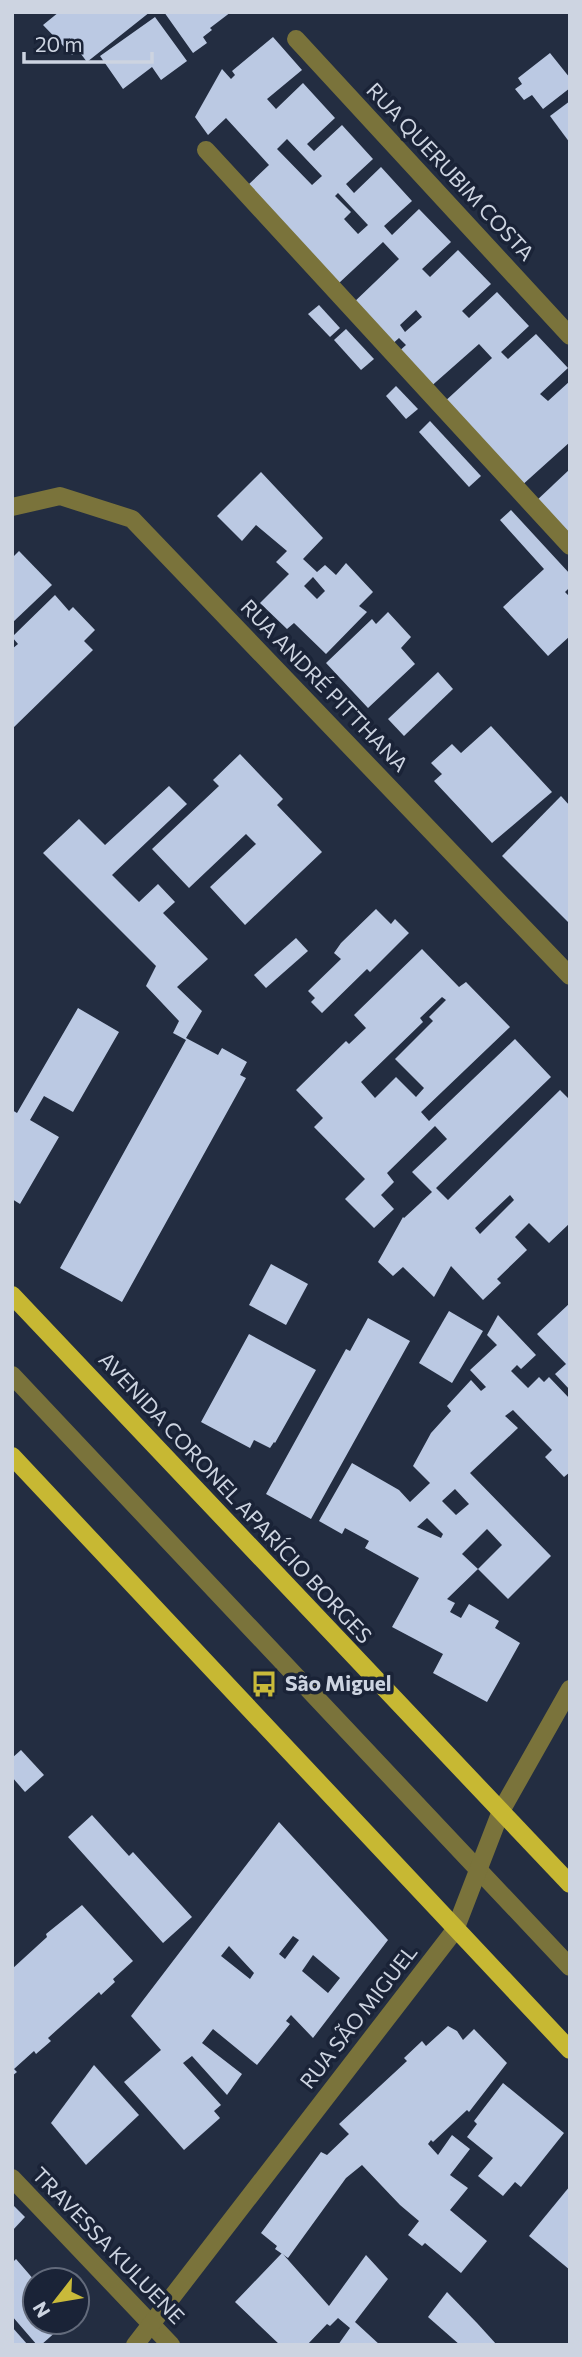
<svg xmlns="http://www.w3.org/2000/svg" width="582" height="2357" viewBox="0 0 582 2357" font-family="Commissioner,sans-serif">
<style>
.building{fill:#bbc9e3;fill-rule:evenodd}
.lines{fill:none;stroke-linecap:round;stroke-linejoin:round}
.minor{stroke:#7a733b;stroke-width:18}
.major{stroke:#c7b833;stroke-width:18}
.labels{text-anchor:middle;stroke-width:7;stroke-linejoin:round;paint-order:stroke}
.street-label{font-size:21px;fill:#cdd4e1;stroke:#1a2337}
.poi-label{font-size:21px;font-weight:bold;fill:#cdd4e1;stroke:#1a2337;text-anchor:start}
</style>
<rect width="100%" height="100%" fill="#232d41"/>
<g class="building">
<polygon points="59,12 150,12 87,62 78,50 72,55 43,25"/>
<polygon points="164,12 231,12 210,28 212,30 203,37 207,43 193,53"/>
<polygon points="155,17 187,61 161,80 152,67 123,89 100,56"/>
<path d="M273,37L302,70L267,99L276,109L303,83L335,118L307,144L314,151L342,125L373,159L346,184L354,193L381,167L412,201L384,226L392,235L419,209L451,242L422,269L430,277L458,250L491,284L462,311L469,318L497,292L529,326L501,352L508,359L536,334L568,368L540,394L548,401L570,381V442L520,487L442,404L492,358L479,344L428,389L396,354L406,345L399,338L389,347L350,306L399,259L383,242L339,283L248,185L269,165L226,118L208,135L195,117L222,69L231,79L235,75L232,71ZM287,139L322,176L312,185L277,149ZM338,193L368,225L358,234L344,219L351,212L335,196ZM416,310L422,317L405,332L400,325Z"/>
<polygon points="550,53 570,78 570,88 543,109 532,95 524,100 515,89 522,84 518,78"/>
<polygon points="570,101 570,143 550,116"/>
<polygon points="319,305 340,328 330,337 308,314"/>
<polygon points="346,329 374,359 361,370 334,340"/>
<polygon points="396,386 418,409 406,419 386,396"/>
<polygon points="430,421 481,476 469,487 419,432"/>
<polygon points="570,469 570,541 535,502"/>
<path d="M261,472L323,538L303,559L317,572L325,565L336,575L346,563L373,592L359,606L367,612L326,654L294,623L287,629L260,603L289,574L276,562L287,551L256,525L242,541L217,516ZM313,577L325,591L317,599L304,586Z"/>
<polygon points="511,510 570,574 570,587 565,592 570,597 570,636 548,656 503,607 544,569 500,520"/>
<polygon points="19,551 52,585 12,623 12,558"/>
<polygon points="55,595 69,611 73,607 95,630 84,641 93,650 12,729 12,649 18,644 12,637"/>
<polygon points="388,612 411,637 401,648 415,664 368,708 326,663 372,619 376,624"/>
<polygon points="438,672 453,689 404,736 388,719"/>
<polygon points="491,726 552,792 492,843 434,781 442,774 431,763 452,744 461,753"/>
<polygon points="240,754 283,799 277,805 322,852 245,925 210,887 256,844 246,834 189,888 152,849 219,786 213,780"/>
<polygon points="169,786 187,804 112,875 139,902 158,884 175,902 163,913 208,959 177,987 202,1011 186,1038 218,1055 222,1048 247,1062 240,1075 246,1078 122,1302 60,1268 186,1040 173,1033 179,1021 146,986 156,966 43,853 79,819 105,845"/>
<polygon points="561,796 570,806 570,924 502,856"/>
<polygon points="376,909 391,924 395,919 409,933 370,972 367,969 322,1013 311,1002 315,998 308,991 341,959 334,953 341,943"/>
<polygon points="296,938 308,951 266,988 254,975"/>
<path d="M422,949L459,987L466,982L510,1027L421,1112L429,1121L515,1039L551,1077L436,1188L448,1200L560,1090L570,1100V1223L549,1243L529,1223L515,1237L527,1250L497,1279L501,1283L483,1300L451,1266L434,1297L403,1267L393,1276L378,1262L403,1217L404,1218L432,1192L412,1172L447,1139L435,1126L387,1173L394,1182L381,1195L394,1209L374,1228L345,1199L365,1179L314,1127L323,1118L296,1090L346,1041L349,1044L366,1028L354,1015ZM442,997L446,1000L429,1017L433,1021L395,1059L424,1088L416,1097L396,1077L375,1098L361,1082L423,1022L420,1018ZM510,1195L514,1200L480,1234L475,1228Z"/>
<polygon points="78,1008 119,1032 73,1112 44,1096 30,1120 59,1137 20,1204 12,1199 12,1110 17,1113"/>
<polygon points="271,1264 308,1284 286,1325 249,1305"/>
<polygon points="570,1303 570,1390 555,1374 566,1364 537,1334"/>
<polygon points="449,1311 483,1331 452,1383 419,1363"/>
<path d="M498,1315L536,1355L521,1369L517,1365L511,1371L528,1388L539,1377L544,1382L549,1377L570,1399V1472L564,1477L545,1457L552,1450L513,1410L505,1416L518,1428L470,1473L551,1556L508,1599L478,1569L502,1545L487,1529L462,1554L478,1569L447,1599L455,1603L450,1612L461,1618L469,1604L499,1621L495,1628L520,1643L487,1702L433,1673L443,1654L392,1627L419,1578L365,1548L369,1541L345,1528L342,1534L319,1521L352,1463L399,1490L410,1502L430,1483L413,1466L431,1433L451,1411L447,1406L471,1380L481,1391L486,1387L470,1370L497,1345L487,1335ZM455,1489L469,1504L456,1515L442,1501ZM427,1518L443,1534L441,1538L417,1527Z"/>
<polygon points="368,1318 410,1341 311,1519 266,1494 346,1349 350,1351"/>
<polygon points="249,1334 316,1370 275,1443 274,1442 270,1448 254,1440 250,1448 201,1422"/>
<polygon points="21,1750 44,1775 25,1792 12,1777 12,1758"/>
<polygon points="92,1815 129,1856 133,1852 192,1917 163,1943 68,1837"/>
<path d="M279,1822L388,1940L313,2038L291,2015L286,2021L290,2024L257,2065L213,2029L202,2043L242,2074L227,2095L192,2056L183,2063L221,2105L214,2111L220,2118L184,2150L124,2082L161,2050L131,2016ZM293,1936L299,1940L285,1959L279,1954ZM229,1946L254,1973L250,1979L221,1956ZM313,1955L340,1978L328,1993L302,1971Z"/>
<polygon points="82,1905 133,1961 113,1979 115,1982 101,1995 99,1992 48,2038 51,2041 36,2054 34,2051 14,2069 17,2072 12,2076 12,1969 47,1937 46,1934"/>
<polygon points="448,2026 457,2031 463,2040 474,2029 507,2063 469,2112 467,2110 433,2142 431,2140 428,2144 438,2155 452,2135 470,2149 450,2175 468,2188 450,2210 487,2241 461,2273 425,2243 422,2246 408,2235 419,2221 400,2205 362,2165 346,2178 288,2258 275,2249 277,2246 261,2233 321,2152 327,2155 349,2134 339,2124 407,2061 404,2058 422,2041 426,2046"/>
<polygon points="94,2065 139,2115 86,2165 51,2123"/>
<polygon points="503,2083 564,2133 521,2187 515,2182 503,2196 478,2176 493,2158 467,2137 477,2124 474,2121"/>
<polygon points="570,2186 570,2270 529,2236"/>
<polygon points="12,2204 25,2217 12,2231"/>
<polygon points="282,2253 329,2306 366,2255 388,2279 355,2322 380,2345 338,2345 350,2328 338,2318 330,2326 327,2324 307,2345 280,2345 235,2302"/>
<polygon points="16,2259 35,2281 35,2322 67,2322 41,2345 37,2345 12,2316 12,2263"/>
<polygon points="447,2292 477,2323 497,2345 460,2345 428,2317"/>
<polygon points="12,2327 28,2345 12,2345"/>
</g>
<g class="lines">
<g class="minor">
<polyline points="296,39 570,336"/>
<polyline points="206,150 570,546"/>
<polyline points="12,507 60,496 132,519 570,976"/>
<polyline points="12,1375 570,1967"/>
<polyline points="12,2178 171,2345"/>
<polyline points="135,2345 455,1930 501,1811 570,1689"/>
</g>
<g class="major">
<polyline points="12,1295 570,1884"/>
<polyline points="12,1456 570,2050"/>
</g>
</g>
<defs>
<g id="bus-bare" transform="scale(2.1)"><path d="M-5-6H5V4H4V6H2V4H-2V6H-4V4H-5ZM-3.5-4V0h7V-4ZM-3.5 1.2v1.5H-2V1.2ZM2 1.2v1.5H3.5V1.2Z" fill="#c9ba3a" stroke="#1a2337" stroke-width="2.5" paint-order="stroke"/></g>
</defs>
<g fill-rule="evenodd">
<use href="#bus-bare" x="264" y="1684"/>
</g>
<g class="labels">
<g class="street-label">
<text transform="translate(450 172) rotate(47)" y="7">RUA QUERUBIM COSTA</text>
<text transform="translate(324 686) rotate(46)" y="7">RUA ANDRÉ PITTHANA</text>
<text transform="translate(235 1498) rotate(47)" y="7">AVENIDA CORONEL APARÍCIO BORGES</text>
<text transform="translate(359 2017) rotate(-52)" y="7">RUA SÃO MIGUEL</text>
<text transform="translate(108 2246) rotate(46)" y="7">TRAVESSA KULUENE</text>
</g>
<g class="poi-label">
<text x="285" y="1691">São Miguel</text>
</g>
</g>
<rect width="582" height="2357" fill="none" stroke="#cdd4e1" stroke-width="28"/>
<g transform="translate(56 2301) rotate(239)"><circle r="33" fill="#1a2337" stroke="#626a7b" stroke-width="2"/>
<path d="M0-5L12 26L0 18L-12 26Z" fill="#c9ba3a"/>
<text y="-10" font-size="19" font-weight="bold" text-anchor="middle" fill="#cdd4e1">N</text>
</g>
<path d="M24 52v10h128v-10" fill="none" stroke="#cdd4e1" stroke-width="3.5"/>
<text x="35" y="52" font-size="21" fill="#cdd4e1" stroke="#1a2337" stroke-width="5" paint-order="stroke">20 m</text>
</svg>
